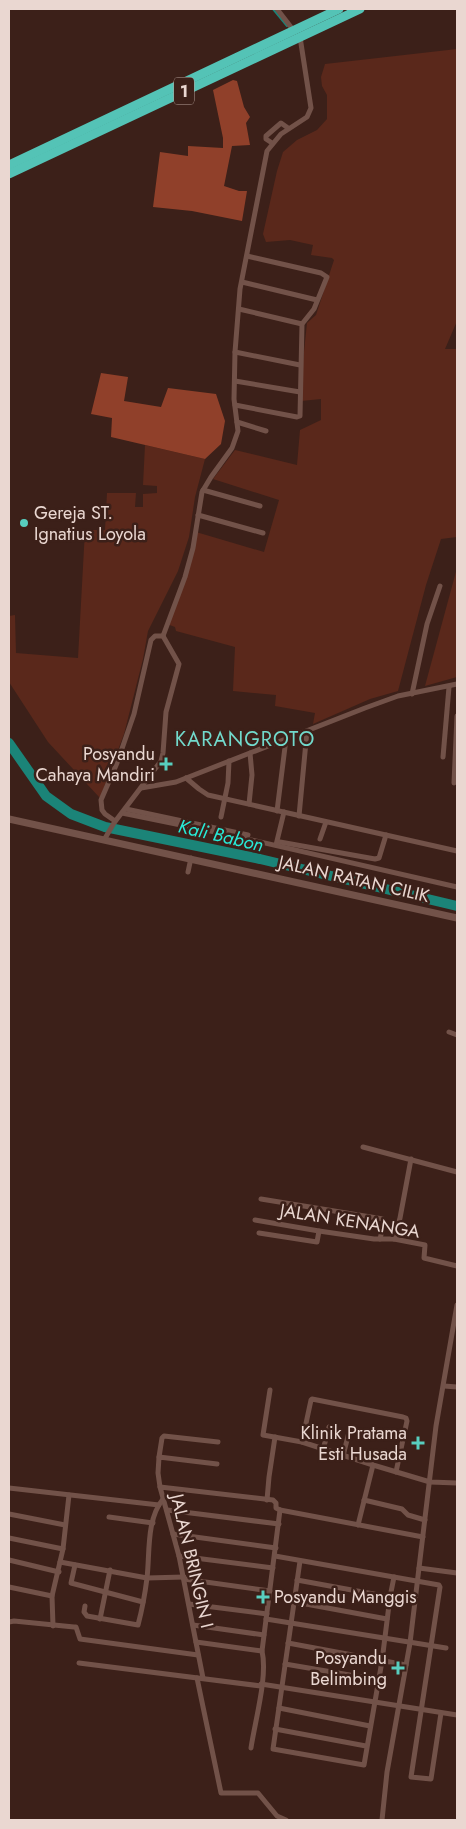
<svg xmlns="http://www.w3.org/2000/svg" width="466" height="1829" viewBox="0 0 466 1829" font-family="Jost,sans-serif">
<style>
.green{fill:#5a281b}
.forest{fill:#90402a}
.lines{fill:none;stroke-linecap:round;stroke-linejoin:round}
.stream{stroke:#1b8478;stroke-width:2}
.river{stroke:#1b8478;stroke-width:10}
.street{stroke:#725249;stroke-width:5}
.secondary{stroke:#725249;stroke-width:7}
.highway{stroke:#54c3b6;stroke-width:9}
.poi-dot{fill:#58cebf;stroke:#3c2019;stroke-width:2}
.labels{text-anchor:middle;stroke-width:5;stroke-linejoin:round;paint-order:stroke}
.shield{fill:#3c2019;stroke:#b6a09a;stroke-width:1}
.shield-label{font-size:16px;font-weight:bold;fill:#ead7d1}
.poi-label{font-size:18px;fill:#ead7d1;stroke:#3c2019;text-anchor:end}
.street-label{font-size:18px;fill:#ead7d1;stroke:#3c2019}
.water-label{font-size:19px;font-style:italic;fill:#28ead7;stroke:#3c2019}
.quarter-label{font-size:20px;letter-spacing:1px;fill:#72dacc;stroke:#3c2019}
</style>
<rect width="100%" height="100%" fill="#3c2019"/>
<g class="green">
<polygon points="457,49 457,321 445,349 457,349 457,537 441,539 426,585 398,691 370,699 313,724 315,713 275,706 276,695 233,691 235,647 176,631 175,627 167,624 185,577 196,532 264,552 279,500 213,479 235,450 297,465 300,430 321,420 321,399 301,401 301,380 307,323 316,315 334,260 332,258 311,255 313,245 290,240 266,242 263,234 277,171 283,152 297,140 317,130 327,119 327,95 322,86 321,77 325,64"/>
<polygon points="145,445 205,459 195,497 189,537 178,571 148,631 143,659 124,734 100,798 48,742 9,682 9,616 15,615 16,653 78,658 85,530 105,530 107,493 136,493 135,507 143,507 143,494 157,493 157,486 143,485"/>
<polygon points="457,568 457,677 425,686"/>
</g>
<g class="forest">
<polygon points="233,80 237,81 244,107 250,117 246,123 250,145 232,146 224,186 239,191 247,191 242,221 192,211 153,207 160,152 188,156 188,146 223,148 223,138 213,90"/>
<polygon points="101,373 128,377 124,401 161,407 168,388 216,394 225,421 221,444 205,459 111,437 112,418 91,414"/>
</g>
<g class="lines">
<polyline class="stream" points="273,9 287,26"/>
<polyline class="river" points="9,743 46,796 71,814 105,827 260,859 457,906"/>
<g class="street">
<polyline points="277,9 294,31"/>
<polyline points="272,143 266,139 266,136 281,123 288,128"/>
<polyline points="242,282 317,300"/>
<polyline points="239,309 302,324"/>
<polyline points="235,352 300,365"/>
<polyline points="235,381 300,392"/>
<polyline points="235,405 297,417 300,416 302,324 314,309 327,277 321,273 247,256"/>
<polyline points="237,422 266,431"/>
<polyline points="203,490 260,506"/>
<polyline points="198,515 263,533"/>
<polyline points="163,636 185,577 193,548 202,492 211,477 232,448 238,431 234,399 235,352 240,289 267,151 281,134 307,117 311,108 300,37"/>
<polyline points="412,694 427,624 440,586"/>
<polyline points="443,757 449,687"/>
<polyline points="186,778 199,789 208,795 457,851"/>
<polyline points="454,783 457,716"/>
<polyline points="141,788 176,782 365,708 398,696 457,684"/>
<polyline points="249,804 252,775 250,753"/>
<polyline points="126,809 248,835"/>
<polyline points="277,811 286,739"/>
<polyline points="122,813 230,835 457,887"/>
<polyline points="299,816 307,731"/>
<polyline points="221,817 228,783 229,761"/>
<polyline points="115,821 105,814 102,810 101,800 117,763 134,714 151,640 155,636 163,636"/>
<polyline points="320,839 326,822"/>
<polyline points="104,840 114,823 161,761 163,753 166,712 179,664 163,636"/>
<polyline points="280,842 375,859 379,858 386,835"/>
<polyline points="276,845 284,812"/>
<polyline points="188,872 191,858"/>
<polyline points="449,1032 457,1035"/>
<polyline points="363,1147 457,1172"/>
<polyline points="261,1199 383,1219 384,1222 380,1239"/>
<polyline points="255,1220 319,1231 374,1239 394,1239 425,1245 424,1258 457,1266"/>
<polyline points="259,1233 317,1242 319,1231"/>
<polyline points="394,1239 400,1218 411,1159"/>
<polyline points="444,1386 457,1387"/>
<polyline points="270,1390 263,1435 302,1442 373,1465 430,1482 457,1483"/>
<polyline points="302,1442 311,1400 312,1399 403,1417 406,1418 407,1421 396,1472"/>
<polyline points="323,1450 329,1427"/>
<polyline points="343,1456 350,1428"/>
<polyline points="159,1457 162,1438 164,1436 218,1442"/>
<polyline points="160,1487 158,1473 159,1457 217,1464"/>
<polyline points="9,1488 159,1505"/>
<polyline points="267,1500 269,1477 275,1437"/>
<polyline points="364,1500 402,1509 408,1515 425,1520"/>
<polyline points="167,1510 279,1524"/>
<polyline points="280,1510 423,1537"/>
<polyline points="9,1514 65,1525"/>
<polyline points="109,1517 153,1523"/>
<polyline points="358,1525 373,1465"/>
<polyline points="173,1534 276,1548"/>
<polyline points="9,1538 63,1549"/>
<polyline points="179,1556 273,1568"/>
<polyline points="275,1556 439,1585 440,1587 411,1777 431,1779 441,1713"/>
<polyline points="9,1560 59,1572"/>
<polyline points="300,1561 273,1749 364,1765 382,1661 390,1597 394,1577"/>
<polyline points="60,1562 147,1578 184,1577"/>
<polyline points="75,1565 71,1583 143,1602"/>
<polyline points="419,1568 457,1573"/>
<polyline points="184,1579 270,1591"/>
<polyline points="297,1580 390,1597"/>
<polyline points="9,1587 52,1596"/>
<polyline points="295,1602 387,1619"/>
<polyline points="189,1604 267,1614"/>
<path d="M85,1606L84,1612L87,1616L138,1625C142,1610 145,1594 147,1578C150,1553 146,1520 163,1499"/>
<polyline points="100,1619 110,1570"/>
<polyline points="266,1619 446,1648"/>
<polyline points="9,1622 14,1621 74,1627 76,1627 80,1639 198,1655"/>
<polyline points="193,1625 264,1635"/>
<polyline points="53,1626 52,1596 63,1549 69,1495"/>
<polyline points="196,1642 262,1651"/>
<polyline points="288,1643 406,1665"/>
<polyline points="79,1663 261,1686"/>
<polyline points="285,1664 379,1680"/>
<polyline points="197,1678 221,1793 258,1793 277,1816 286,1820"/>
<polyline points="203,1678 179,1556 160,1487 273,1500 276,1503 276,1508 280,1510"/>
<polyline points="261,1684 457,1715"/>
<polyline points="279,1708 370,1726"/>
<polyline points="275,1729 366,1746"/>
<path d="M251,1748C255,1721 268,1676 262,1651L280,1510"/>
<polyline points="382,1820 387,1772 410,1643 436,1426 457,1305"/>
</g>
<polyline class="secondary" points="9,819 457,918"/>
<g class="highway">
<polyline points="9,165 339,9"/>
<polyline points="9,174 360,9"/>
</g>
</g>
<g class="poi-dot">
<circle cx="24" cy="523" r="5"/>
<path d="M163.5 756.5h5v5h5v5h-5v5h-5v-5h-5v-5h5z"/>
<path d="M415.5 1435.5h5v5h5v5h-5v5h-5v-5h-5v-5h5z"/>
<path d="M260.5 1589.5h5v5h5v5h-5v5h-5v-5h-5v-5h5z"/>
<path d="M395.5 1660.5h5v5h5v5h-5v5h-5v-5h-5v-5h5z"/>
</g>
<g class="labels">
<rect class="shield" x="174" y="77.5" width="20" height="27" rx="4"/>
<g class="shield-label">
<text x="184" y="97">1</text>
</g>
<g class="poi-label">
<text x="34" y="519" text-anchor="start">Gereja ST.<tspan x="34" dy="21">Ignatius Loyola</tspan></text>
<text x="155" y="760">Posyandu<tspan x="155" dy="21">Cahaya Mandiri</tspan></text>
<text x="407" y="1439">Klinik Pratama<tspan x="407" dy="21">Esti Husada</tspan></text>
<text x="274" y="1603" text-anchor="start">Posyandu Manggis</text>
<text x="387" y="1664">Posyandu<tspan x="387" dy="21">Belimbing</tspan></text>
</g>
<g class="street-label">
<text transform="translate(354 879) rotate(13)" y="6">JALAN RATAN CILIK</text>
<text transform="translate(350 1221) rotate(9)" y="6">JALAN KENANGA</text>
<text transform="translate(192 1561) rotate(77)" y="6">JALAN BRINGIN I</text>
</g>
<g class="water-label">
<text transform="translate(221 835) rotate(13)" y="7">Kali Babon</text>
</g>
<g class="quarter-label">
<text x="245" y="746">KARANGROTO</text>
</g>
</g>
<rect width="466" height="1829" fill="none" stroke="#ead7d1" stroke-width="20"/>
</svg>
